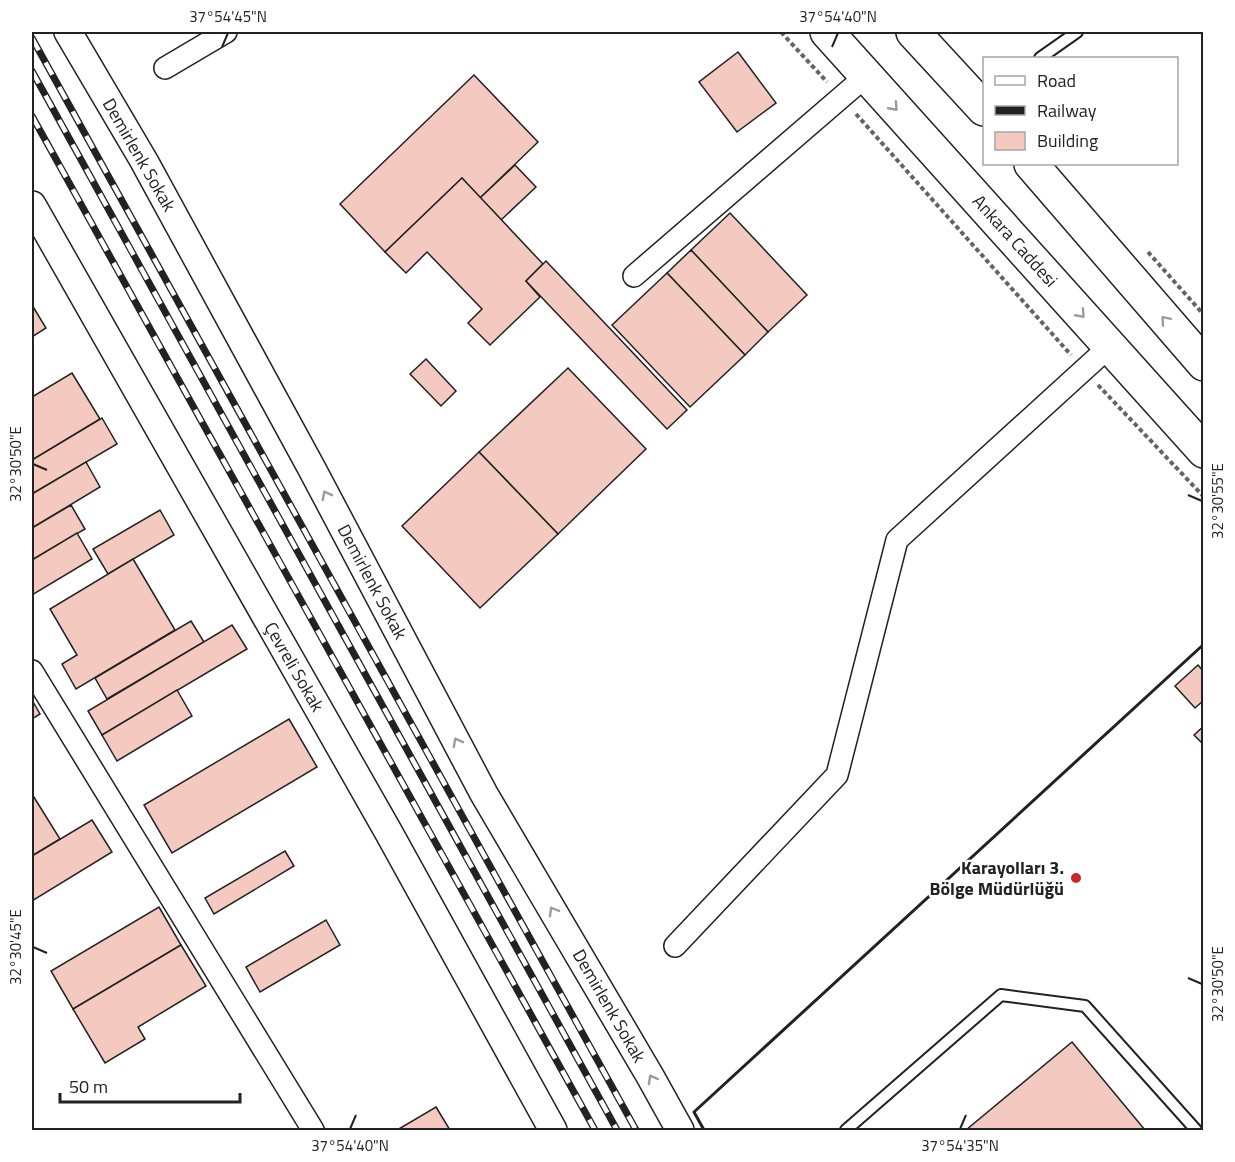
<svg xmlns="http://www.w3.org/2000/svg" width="1235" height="1162" viewBox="0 0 1235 1162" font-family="'Titillium Web',sans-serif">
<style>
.building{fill:#f3c9c0;stroke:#222;stroke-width:1.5}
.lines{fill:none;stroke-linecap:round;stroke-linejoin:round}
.service-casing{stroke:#222;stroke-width:14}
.minor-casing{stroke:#222;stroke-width:24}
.tertiary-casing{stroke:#222;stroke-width:30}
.primary-casing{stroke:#222;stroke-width:36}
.path{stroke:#646464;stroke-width:4;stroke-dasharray:4.5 3;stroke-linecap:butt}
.service{stroke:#fff;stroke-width:10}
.minor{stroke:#fff;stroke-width:21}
.tertiary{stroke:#fff;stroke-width:27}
.primary{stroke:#fff;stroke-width:33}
.rail-casing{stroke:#222;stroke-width:7}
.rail{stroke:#fff;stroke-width:4.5;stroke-dasharray:14;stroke-linecap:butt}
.wall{stroke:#222;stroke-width:3}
.oneway{stroke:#9c9c9c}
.ticks{fill:none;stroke:#222;stroke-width:2}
.poi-dot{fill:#c62828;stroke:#fff;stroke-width:2}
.labels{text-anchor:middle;stroke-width:4.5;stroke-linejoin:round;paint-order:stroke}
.street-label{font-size:18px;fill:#222;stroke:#fff}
.poi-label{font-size:18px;font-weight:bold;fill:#222;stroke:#fff;text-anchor:end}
.neatline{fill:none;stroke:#222;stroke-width:2}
.ticks-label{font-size:15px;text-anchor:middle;fill:#222}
</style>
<rect width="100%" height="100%" fill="#fff"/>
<g class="building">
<polygon points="738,52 776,103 737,132 699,82"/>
<polygon points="474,75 538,142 480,198 462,178 385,252 340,204"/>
<polygon points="515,165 536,187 501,220 480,198"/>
<polygon points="462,178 543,264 526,281 540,297 490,345 468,323 482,309 427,252 406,273 385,252"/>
<polygon points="730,213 807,295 768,332 691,250"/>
<polygon points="691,250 768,332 745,355 667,273"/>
<polygon points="546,261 687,410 667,429 526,281"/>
<polygon points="667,273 745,355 690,407 612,325"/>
<polygon points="32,305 46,328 32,337"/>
<polygon points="426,359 456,391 441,406 410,374"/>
<polygon points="568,368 646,449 558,534 479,452"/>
<polygon points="72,373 100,419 34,459 32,455 32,397"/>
<polygon points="102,418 117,444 32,494 32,460"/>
<polygon points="479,452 558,534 480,608 402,526"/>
<polygon points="86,462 100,487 32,528 32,494"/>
<polygon points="71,505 85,529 32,560 32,528"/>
<polygon points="160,510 174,535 108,574 93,549"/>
<polygon points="77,533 92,559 32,595 32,560"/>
<polygon points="133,559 175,630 76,689 62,664 77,655 50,609"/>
<polygon points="191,621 204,642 107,699 95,678"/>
<polygon points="232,625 247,649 102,735 88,711"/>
<polygon points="1198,665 1204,672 1204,700 1195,708 1175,686"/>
<polygon points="177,690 192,716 117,761 102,735"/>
<polygon points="32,700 40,714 32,719"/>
<polygon points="289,719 317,767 172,853 144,805"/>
<polygon points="1204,726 1204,745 1194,735"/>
<polygon points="32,794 60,839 32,856"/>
<polygon points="92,820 112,852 32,901 32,856"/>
<polygon points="285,851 294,866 214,914 205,898"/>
<polygon points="159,907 181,945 73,1009 51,971"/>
<polygon points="326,920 340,945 260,992 246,967"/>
<polygon points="181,945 206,986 138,1027 145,1039 105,1063 73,1009"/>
<polygon points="1072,1042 1145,1130 966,1130"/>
<polygon points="436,1107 450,1130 397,1130"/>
</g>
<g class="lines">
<g class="service-casing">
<g id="service">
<polyline points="1040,58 1077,32"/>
<polyline points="846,1130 1001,995 1085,1006 1196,1130"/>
</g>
</g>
<g class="minor-casing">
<g id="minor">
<polyline points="165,68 226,32"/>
<polyline points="634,276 866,76"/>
<polyline points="32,671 313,1130"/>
<polyline points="675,946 837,775 897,540 1110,346"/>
</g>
</g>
<g class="tertiary-casing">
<g id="tertiary">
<polyline points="68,32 144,161 312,469 484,794 650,1076 680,1130"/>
<polyline points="32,205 389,833 553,1130"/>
</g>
</g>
<g class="primary-casing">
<g id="primary">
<polyline points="827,32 1204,451"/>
<polyline points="913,32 984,109"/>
<polyline points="1031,164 1204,364"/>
</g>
</g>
<g class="path">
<polyline points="781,32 827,82"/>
<polyline points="856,114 1071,355"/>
<polyline points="1148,252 1204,315"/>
<polyline points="1098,385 1204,497"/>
</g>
<use href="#service" class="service"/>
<use href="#minor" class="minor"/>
<use href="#tertiary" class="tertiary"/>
<use href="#primary" class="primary"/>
<g class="rail-casing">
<g id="rail">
<polyline points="32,38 636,1130"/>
<polyline points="32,71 617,1130"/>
<polyline points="32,116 595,1130"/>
</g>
</g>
<use href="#rail" class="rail"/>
<polyline class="wall" points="704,1130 694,1112 1204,644"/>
</g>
<defs><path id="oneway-chevron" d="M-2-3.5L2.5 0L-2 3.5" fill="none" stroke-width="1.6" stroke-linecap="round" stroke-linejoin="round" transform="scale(1.5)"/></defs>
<g class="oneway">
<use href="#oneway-chevron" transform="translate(894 107) rotate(48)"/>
<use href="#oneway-chevron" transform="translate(1081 314) rotate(48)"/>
<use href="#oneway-chevron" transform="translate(1165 320) rotate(-131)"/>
<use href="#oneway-chevron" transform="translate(326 495) rotate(-118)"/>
<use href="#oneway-chevron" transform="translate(457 742) rotate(-118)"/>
<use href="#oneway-chevron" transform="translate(553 911) rotate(-120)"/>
<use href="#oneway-chevron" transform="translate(652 1079) rotate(-119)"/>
</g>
<path class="ticks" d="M222,47L228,33M832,47L838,33M33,464L47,470M1188,495L1202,501M33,947L47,953M1188,978L1202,984M350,1129L356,1115M960,1129L966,1115"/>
<circle class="poi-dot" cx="1076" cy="878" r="6"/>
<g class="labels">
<g class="street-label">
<text transform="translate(139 155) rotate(60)" y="6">Demirlenk Sokak</text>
<text transform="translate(1015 241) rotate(48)" y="6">Ankara Caddesi</text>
<text transform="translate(372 582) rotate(62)" y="6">Demirlenk Sokak</text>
<text transform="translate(294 667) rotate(60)" y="6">Çevreli Sokak</text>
<text transform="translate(609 1006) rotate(60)" y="6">Demirlenk Sokak</text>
</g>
<g class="poi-label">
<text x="1064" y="874">Karayolları 3.<tspan x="1064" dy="21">Bölge Müdürlüğü</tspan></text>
</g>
</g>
<rect width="1235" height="1162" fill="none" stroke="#ffffff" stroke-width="66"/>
<rect x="983" y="57" width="195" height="108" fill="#ffffff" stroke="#a7a7a7" stroke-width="1.5"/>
<rect x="995" y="76" width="30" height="9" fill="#ffffff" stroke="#a7a7a7" stroke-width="1.5"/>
<text x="1037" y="87" font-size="18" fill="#222222">Road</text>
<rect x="995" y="106" width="30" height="9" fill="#222222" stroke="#a7a7a7" stroke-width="1.5"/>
<text x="1037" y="117" font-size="18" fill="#222222">Railway</text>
<rect x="995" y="132" width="30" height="18" fill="#f3c9c0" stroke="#a7a7a7" stroke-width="1.5"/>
<text x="1037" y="147" font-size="18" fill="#222222">Building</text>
<path d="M60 1093v9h180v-9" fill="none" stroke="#222222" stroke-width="3"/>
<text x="69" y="1093" font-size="18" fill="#222222" stroke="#ffffff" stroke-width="4.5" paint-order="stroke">50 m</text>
<rect x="33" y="33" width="1169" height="1096" class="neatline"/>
<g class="ticks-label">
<text x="228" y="22">37°54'45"N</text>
<text x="838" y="22">37°54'40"N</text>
<text transform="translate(16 464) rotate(-90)" y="5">32°30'50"E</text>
<text transform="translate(1218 501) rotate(-90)" y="5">32°30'55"E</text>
<text transform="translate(16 947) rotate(-90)" y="5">32°30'45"E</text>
<text transform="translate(1218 984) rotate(-90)" y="5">32°30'50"E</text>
<text x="350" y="1151">37°54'40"N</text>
<text x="960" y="1151">37°54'35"N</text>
</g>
</svg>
